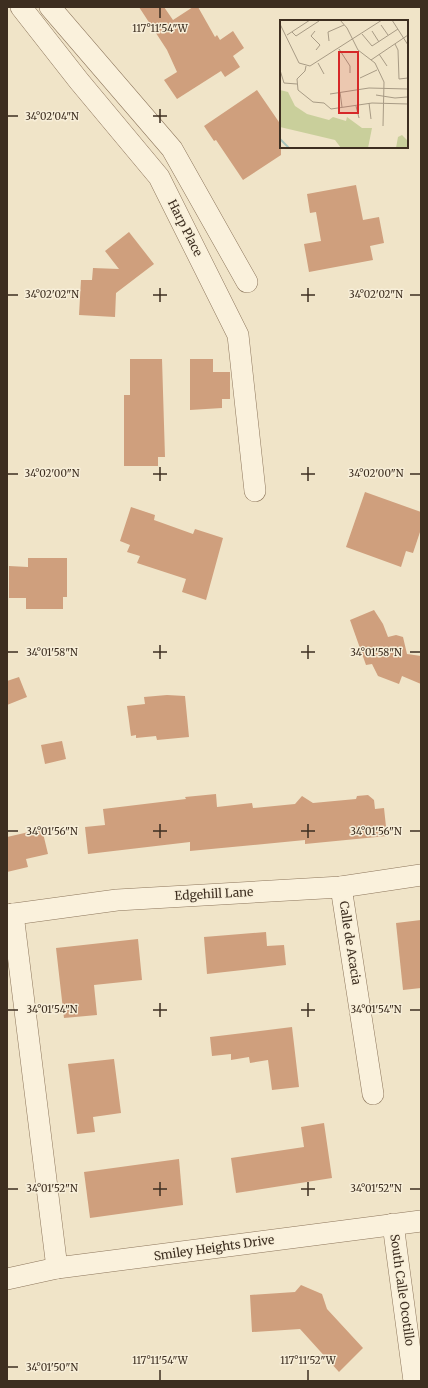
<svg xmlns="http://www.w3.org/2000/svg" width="428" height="1388" viewBox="0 0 428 1388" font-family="Merriweather,serif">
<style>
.building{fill:#cf9f7d}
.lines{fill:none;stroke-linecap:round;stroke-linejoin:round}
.minor-casing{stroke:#8d765c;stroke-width:22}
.minor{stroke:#faf1dc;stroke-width:21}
.ticks{fill:none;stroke:#3d2e20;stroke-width:1.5}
.labels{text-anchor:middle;stroke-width:3;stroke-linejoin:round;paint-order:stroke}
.street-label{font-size:12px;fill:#3d2e20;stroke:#f7eed8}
.inset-river{fill:none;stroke:#a9c4bc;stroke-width:2}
.inset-road{fill:none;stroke:#a89b85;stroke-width:1}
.view{fill:#d62828;fill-opacity:0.15;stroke:#d62828;stroke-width:2}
.inset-edge{fill:none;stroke:#3d2e20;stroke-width:2}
.ticks-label{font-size:10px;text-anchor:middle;fill:#3d2e20;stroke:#f7eed8;stroke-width:3;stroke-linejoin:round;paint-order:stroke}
</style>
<rect width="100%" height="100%" fill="#f0e4c8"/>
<g class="building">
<polygon points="139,7 164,7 173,20 193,7 198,7 215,37 217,35 220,40 233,31 244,48 233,56 240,67 225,77 221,71 177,99 164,80 177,72 167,50"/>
<polygon points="257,90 281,125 281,155 243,180 216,140 214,141 204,126"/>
<polygon points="356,185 363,220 379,217 384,243 370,246 373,260 309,272 304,244 321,241 316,212 310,213 307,194"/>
<polygon points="129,232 154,264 116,293 115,317 79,315 81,280 92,280 93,268 119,269 105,251"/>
<polygon points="130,359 162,359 165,457 158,457 158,466 124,466 124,395 130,395"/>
<polygon points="190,359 213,359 213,372 230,372 230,399 222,399 222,408 190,410"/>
<polygon points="365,492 421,512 421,529 413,553 406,551 401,567 346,547"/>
<polygon points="131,507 155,515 154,520 193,534 195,529 223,538 206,600 182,592 186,579 137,563 140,556 127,552 130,545 120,541"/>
<polygon points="28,558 67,558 67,597 63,597 63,609 26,609 26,598 9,598 9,566 28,567"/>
<polygon points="374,610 383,624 388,637 396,635 403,637 407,654 421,656 421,684 402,676 399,684 378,676 372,664 366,665 350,620"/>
<polygon points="19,677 27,697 7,705 7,681"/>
<polygon points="167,695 185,696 189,737 157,740 156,736 136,738 136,735 131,736 127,706 145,704 144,697"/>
<polygon points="62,741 66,759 45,764 41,745"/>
<polygon points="216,794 217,807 252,803 253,808 295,804 302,796 313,803 356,799 357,796 368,795 374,800 375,809 384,808 387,836 305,844 305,840 190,851 190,842 88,854 85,827 105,825 103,809 186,799 185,797"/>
<polygon points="42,829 48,854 26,859 28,867 7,872 7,837"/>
<polygon points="421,920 421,988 403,990 396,923"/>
<polygon points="266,932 267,946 284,945 286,965 207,974 204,937"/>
<polygon points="138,939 142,980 94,985 97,1015 64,1018 56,948"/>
<polygon points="292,1027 299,1087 272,1090 268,1060 250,1063 249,1057 231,1060 231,1054 212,1056 210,1037"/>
<polygon points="114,1059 121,1113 93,1117 95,1132 77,1134 68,1064"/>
<polygon points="324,1123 332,1178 236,1193 231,1158 304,1147 301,1127"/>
<polygon points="179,1159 183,1205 90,1218 84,1172"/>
<polygon points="301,1285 322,1294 327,1309 363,1348 339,1372 300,1329 252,1332 250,1295 295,1292"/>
</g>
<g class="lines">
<g class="minor-casing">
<g id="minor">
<polyline points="21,7 79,81 159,177 238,335 255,491"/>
<polyline points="50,7 172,149 247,282"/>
<polyline points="341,887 373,1094"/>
<polyline points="13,914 57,1268"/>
<polyline points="7,915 117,900 341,887 421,875"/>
<polyline points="393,1224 414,1381"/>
<polyline points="7,1279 57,1268 421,1221"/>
</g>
</g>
<use href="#minor" class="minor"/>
</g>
<path class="ticks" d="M160,8V18M160,109V123M8,116H18M153,116H167M160,288V302M308,288V302M8,295H18M153,295H167M301,295H315M410,295H420M160,467V481M308,467V481M8,474H18M153,474H167M301,474H315M410,474H420M160,645V659M308,645V659M8,652H18M153,652H167M301,652H315M410,652H420M160,824V838M308,824V838M8,831H18M153,831H167M301,831H315M410,831H420M160,1003V1017M308,1003V1017M8,1010H18M153,1010H167M301,1010H315M410,1010H420M160,1182V1196M308,1182V1196M8,1189H18M153,1189H167M301,1189H315M410,1189H420M8,1367H18M160,1370V1380M308,1370V1380"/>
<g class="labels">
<g class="street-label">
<text transform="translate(185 228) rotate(63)" y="4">Harp Place</text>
<text transform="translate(214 894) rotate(-3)" y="4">Edgehill Lane</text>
<text transform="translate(350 943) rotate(81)" y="4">Calle de Acacia</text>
<text transform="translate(214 1248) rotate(-8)" y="4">Smiley Heights Drive</text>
<text transform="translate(402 1290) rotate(82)" y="4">South Calle Ocotillo</text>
</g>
</g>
<g transform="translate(280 20)">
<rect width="128" height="128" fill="#f0e4c8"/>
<path d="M0,70L8,72L15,86L27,94L49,100L53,97L66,101L67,97L82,108H92L88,128H61L55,120L0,107ZM122,115L128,121V128H116L118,117Z" fill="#c9cf9b"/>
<path class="inset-river" d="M0,119L9,128"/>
<path class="inset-road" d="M60,0L67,8L78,30L95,43L104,62L103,106M112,0L128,25M0,4L19,43L30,46L102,0M101,5L108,15M35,11L31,16L40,25L36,30M92,11L99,22M12,12L16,16L39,1M82,14L92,26L118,9M7,15L30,0M49,21L48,12L64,5M115,24L118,30L119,59L128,58M59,29L70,46V53M99,34L107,46M91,40L128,15M38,43L44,54M26,46L25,51L17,59L18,70L33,82L44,83L51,89L92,83L128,84M0,50L4,63L17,64M80,58L97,50M60,72L62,87M50,74L89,68L128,69M96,75L115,78L127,77M89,83L91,99M76,86L79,98"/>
<path class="view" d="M59,32H78V93H59Z"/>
<rect width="128" height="128" class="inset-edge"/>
</g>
<g class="ticks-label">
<text x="160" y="32">117°11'54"W</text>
<text x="52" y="120">34°02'04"N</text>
<text x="52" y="298">34°02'02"N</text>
<text x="376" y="298">34°02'02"N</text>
<text x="52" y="477">34°02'00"N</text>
<text x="376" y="477">34°02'00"N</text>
<text x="52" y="656">34°01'58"N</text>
<text x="376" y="656">34°01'58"N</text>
<text x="52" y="835">34°01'56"N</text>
<text x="376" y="835">34°01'56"N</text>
<text x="52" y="1013">34°01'54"N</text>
<text x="376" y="1013">34°01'54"N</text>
<text x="52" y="1192">34°01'52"N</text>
<text x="376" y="1192">34°01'52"N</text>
<text x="160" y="1364">117°11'54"W</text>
<text x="308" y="1364">117°11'52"W</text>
<text x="52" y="1371">34°01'50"N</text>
</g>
<rect width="428" height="1388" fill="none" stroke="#3d2e20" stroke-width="16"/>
</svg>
